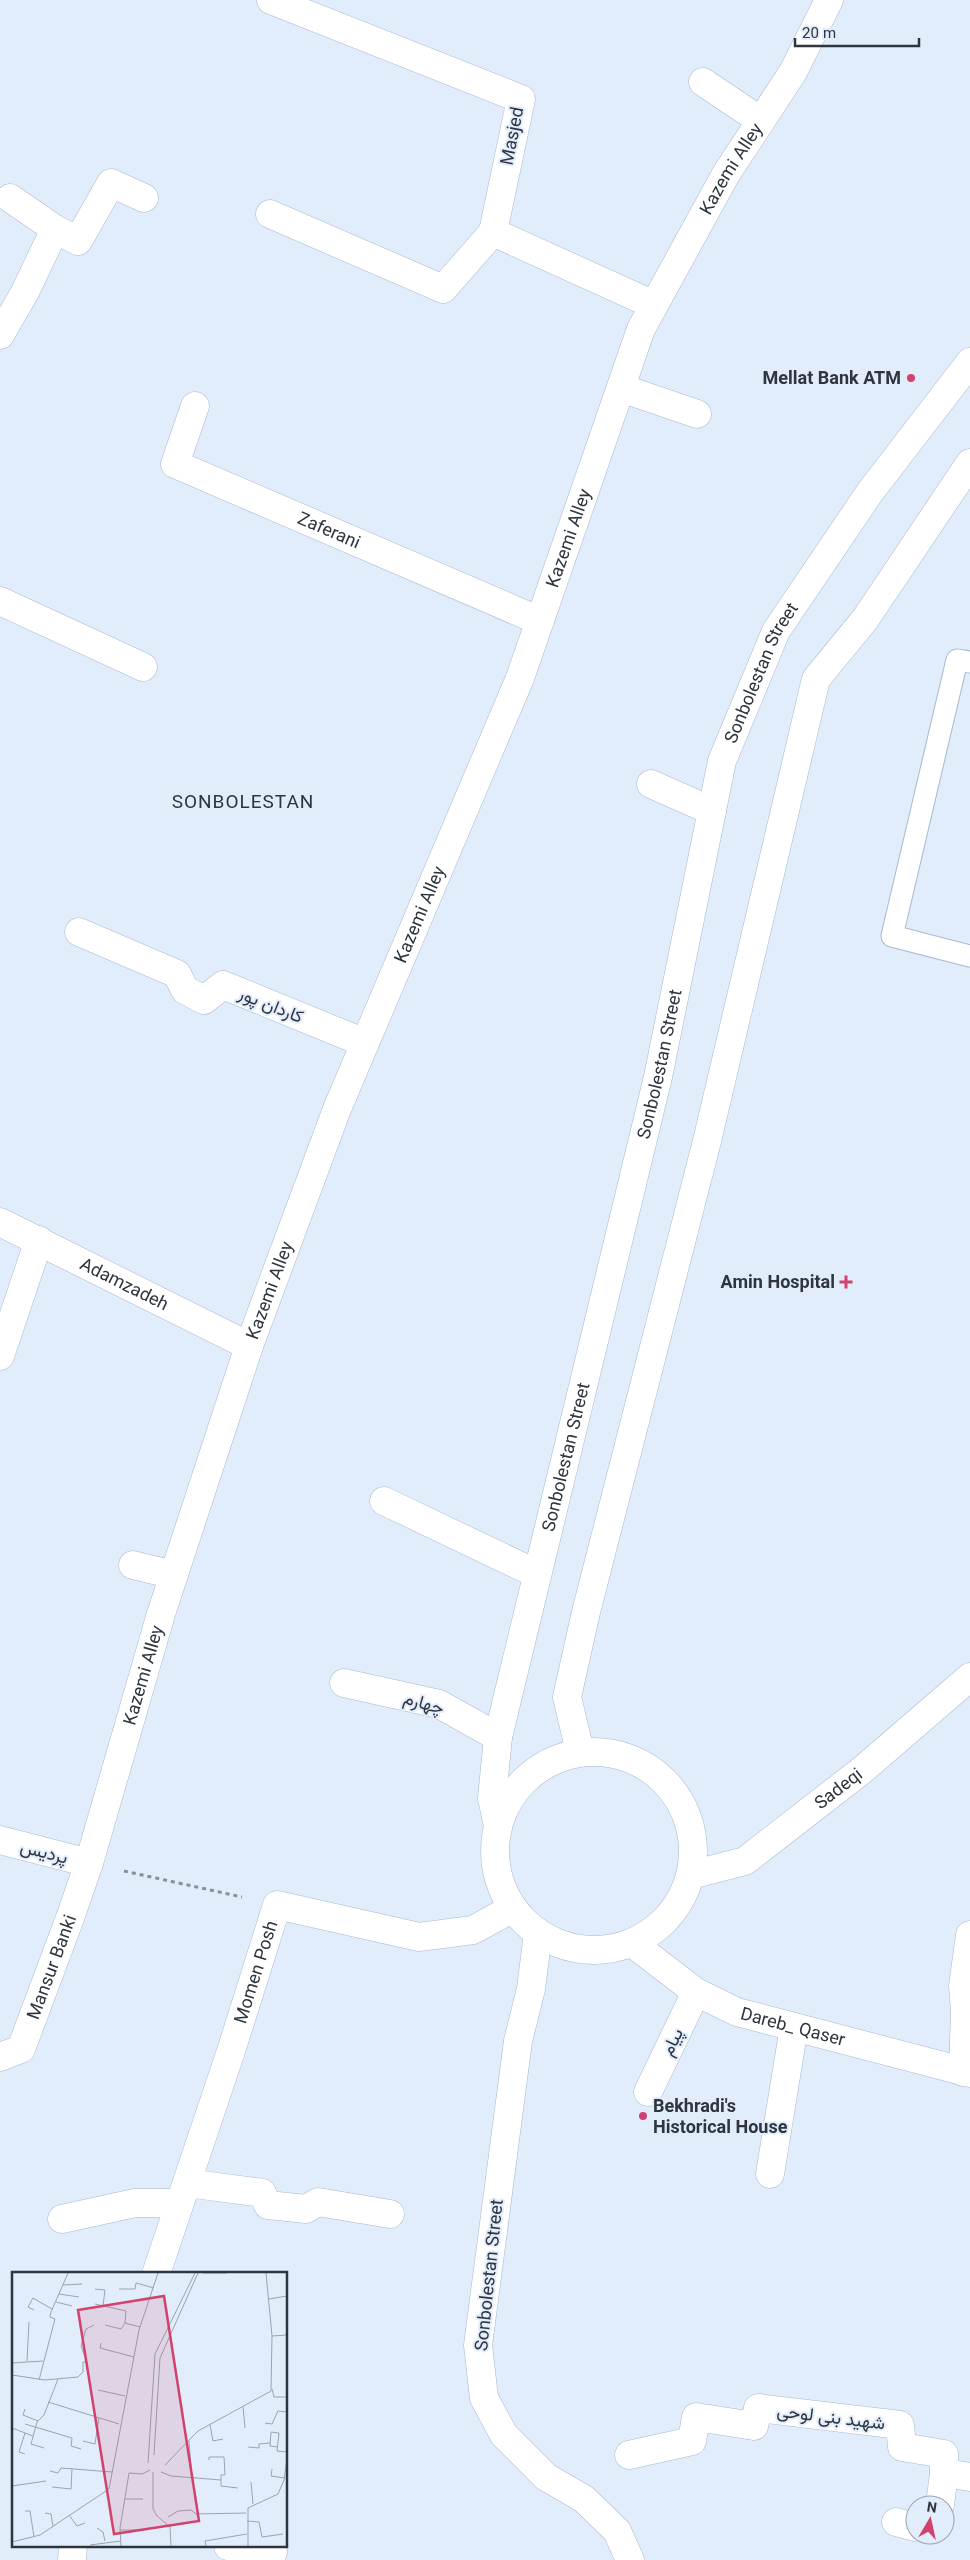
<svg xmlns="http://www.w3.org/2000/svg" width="970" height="2560" viewBox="0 0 970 2560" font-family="Georgia,Vazirmatn,serif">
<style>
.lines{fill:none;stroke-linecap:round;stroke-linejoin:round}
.service-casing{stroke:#a6b8d0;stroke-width:23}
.minor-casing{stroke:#a6b8d0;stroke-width:29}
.tertiary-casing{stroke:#a6b8d0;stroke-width:29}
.path{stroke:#878f9b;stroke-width:3;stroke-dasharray:4 4;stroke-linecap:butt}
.service{stroke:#fff;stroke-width:21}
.minor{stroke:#fff;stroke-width:28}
.tertiary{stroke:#fff;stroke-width:28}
.poi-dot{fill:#d1436d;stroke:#e2edfc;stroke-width:2}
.labels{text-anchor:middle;stroke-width:4;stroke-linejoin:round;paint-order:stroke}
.street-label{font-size:18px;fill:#2e353e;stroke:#e2edfc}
.poi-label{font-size:18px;font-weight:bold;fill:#2e353e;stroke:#e2edfc;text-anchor:end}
.neighbourhood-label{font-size:19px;letter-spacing:1px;fill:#2e353e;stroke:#e2edfc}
.inset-road{fill:none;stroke:#9aa3b0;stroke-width:1}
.view{fill:#d1436d;fill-opacity:0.15;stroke:#d1436d;stroke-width:2.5}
.inset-edge{fill:none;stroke:#2e353e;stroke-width:2.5}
</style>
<rect width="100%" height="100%" fill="#e2edfc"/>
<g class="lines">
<g class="service-casing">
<polyline id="service" points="970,662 957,660 892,936 970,956"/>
</g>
<g class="minor-casing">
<g id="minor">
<polyline points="271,0 521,99 493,232 654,305"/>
<polyline points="703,82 761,121"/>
<polyline points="10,198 55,229"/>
<polyline points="270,214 443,289 493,232"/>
<polyline points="0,335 25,292 55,229 78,241 111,183 144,198"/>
<polyline points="621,388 697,414"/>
<path id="s1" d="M195,406L175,464L540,621"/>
<polyline points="0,601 143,667"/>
<polyline points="651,784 712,811"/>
<polyline points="79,932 177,974 185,990 204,1000 223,985 365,1043"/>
<path id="s2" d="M0,1222L249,1346"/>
<polyline points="0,1356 39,1240"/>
<polyline points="384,1501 537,1574"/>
<polyline points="133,1565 174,1575"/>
<polyline points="344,1683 439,1704 498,1737"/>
<polyline points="0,1840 89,1863"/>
<path id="s3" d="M632,1943L696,1992L737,2012L970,2073"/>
<polyline points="963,2072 965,2011 963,1986 970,1935"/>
<polyline points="648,2092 696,1992"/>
<polyline points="770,2174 794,2027"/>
<polyline points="187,2183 262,2193 268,2205 306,2209 318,2202 390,2214"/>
<polyline points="62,2219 135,2203 179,2203"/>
<path id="s4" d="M156,2274L231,2051L277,1905L419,1937L473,1930L513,1908"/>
<polyline points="629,2455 692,2441 696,2417 754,2426 758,2408 900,2425 902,2447 944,2454 944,2473 970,2477"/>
<polyline points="940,2505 944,2473"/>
<polyline points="896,2522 915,2527"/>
<polyline points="228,2546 273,2552"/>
<polyline points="72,2560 73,2546"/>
</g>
</g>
<g class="tertiary-casing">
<g id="tertiary">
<polyline points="580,1752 567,1697 586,1612 707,1141 816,679 866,618 970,463"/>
<circle cx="594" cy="1851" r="99"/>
<path id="s5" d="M498,1826L492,1798L498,1737L658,1077L722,761L776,631L870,492L970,362"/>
<path id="s6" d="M691,1875L745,1861L861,1771L970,1677"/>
<polyline points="538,1933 531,1989 518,2041 478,2345 484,2398 504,2435 546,2477 584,2499 617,2531 630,2560"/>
<path id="s7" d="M0,2057L21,2049L70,1918L89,1863L161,1614L249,1346L337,1109L520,678L641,329L726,174L793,72L829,0"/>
</g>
</g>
<polyline class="path" points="124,1871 242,1897"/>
<use href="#service" class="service"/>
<use href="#minor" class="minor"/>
<use href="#tertiary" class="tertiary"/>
</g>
<g class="poi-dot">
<circle cx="911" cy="378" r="5"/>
<path d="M843.5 1274.5h5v5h5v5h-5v5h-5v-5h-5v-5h5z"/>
<circle cx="643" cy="2116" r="5"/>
</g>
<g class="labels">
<g class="street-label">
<text transform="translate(512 136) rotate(-79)" y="6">Masjed</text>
<text dy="6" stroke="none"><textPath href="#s7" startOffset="2036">Kazemi Alley</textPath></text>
<text dy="6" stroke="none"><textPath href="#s1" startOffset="229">Zaferani</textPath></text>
<text dy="6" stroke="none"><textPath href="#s7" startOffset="1631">Kazemi Alley</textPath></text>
<text dy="6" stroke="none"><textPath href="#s5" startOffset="1188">Sonbolestan Street</textPath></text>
<text dy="6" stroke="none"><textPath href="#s7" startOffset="1226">Kazemi Alley</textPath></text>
<text transform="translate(271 1005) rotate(22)" y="6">کاردان پور</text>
<text dy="6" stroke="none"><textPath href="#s5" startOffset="782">Sonbolestan Street</textPath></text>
<text dy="6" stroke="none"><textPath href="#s2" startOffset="139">Adamzadeh</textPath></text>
<text dy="6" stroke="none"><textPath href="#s7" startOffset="821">Kazemi Alley</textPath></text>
<text dy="6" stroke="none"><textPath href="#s5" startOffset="378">Sonbolestan Street</textPath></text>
<text dy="6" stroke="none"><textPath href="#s7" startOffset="416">Kazemi Alley</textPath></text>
<text transform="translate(424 1703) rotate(16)" y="6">چهارم</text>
<text dy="6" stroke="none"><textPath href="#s6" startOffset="174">Sadeqi</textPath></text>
<text transform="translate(44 1852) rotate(14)" y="6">پردیس</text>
<text dy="6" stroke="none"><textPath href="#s7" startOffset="110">Mansur Banki</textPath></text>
<text dy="6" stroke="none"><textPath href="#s4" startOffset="318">Momen Posh</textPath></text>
<text dy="6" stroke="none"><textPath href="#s3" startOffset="184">Dareb_ Qaser</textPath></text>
<text transform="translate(672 2042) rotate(-64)" y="6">پیام</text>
<text transform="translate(489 2275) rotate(-84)" y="6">Sonbolestan Street</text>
<text transform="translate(831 2417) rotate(7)" y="6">شهید بنی لوحی</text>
</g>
<g class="poi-label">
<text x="901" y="384">Mellat Bank ATM</text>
<text x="835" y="1288">Amin Hospital</text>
<text x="653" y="2112" text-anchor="start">Bekhradi's<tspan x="653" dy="21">Historical House</tspan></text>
</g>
<g class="neighbourhood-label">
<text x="243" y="808">SONBOLESTAN</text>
</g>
</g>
<g transform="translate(12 2272)">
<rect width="275" height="275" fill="#e2edfc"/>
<path class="inset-road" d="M191,1H215M51,13L70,12M83,17L93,18L91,34M107,17H123L124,11L142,16M47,22L67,25M257,27L275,24M44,30L60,34M83,32L114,39L113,51L128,55M22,38L16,35L21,26L40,37M93,53L109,57L113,51M260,64L275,63M89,71L88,76L122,85M15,89L17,50M0,91L31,89M0,103L33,108L66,105L71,100V90H75L69,74L74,57L82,53M27,108L43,47L38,45L39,40L56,1M260,117L262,125H275M86,118L113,124M36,130L107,152M231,135L233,156M13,137L11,143L26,149M253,151L260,152L266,139L275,140M13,152L60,166L59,174L69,177M198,153L201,169L211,167M0,156L21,164M71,169L83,172L87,146M177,169L180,206M236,175L247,176V172L258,171M266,175L258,174L259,160L267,161L265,179L275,180M32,176L19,172L25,150L32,143L46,107M13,182L7,180L13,161M142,183L148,86L186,1M197,188V185H212L213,203H209V208M136,191L143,82L183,1M153,193L186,159L259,119L260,64L254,1M260,197L259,204L273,206M38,199L46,201L49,196L100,200M141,200V237L145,244L158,255L159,274M149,200L159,204L209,208V214L226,216M239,210L241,232M0,214L34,209M40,215L59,217L60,197M113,227H131M13,239H18L22,265M33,241L39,242L41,254M57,243L65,254L73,251M156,245L166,239L179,238L184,242L234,241M235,249L247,250L250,265L271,262M85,256L91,260L93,269M108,258H126M0,270L28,263L97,217L127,58L146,1M78,273L109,269M109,274L108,256L117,201L130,202L138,198M194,274L193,269L235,262M236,274V236L266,222L272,208L275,187"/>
<path class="view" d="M152,24L187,249L102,262L66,38Z"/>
<rect width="275" height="275" class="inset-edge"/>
</g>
<g transform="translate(930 2520) rotate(9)"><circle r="24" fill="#e2edfc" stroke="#9aa3b0"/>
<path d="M0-4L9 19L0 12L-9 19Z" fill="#d1436d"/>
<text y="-8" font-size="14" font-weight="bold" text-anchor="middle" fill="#2e353e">N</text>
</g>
<path d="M795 38v8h124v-8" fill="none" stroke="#2e353e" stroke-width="2.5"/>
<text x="802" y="38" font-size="15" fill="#2e353e" stroke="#e2edfc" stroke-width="4" paint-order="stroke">20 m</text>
</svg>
